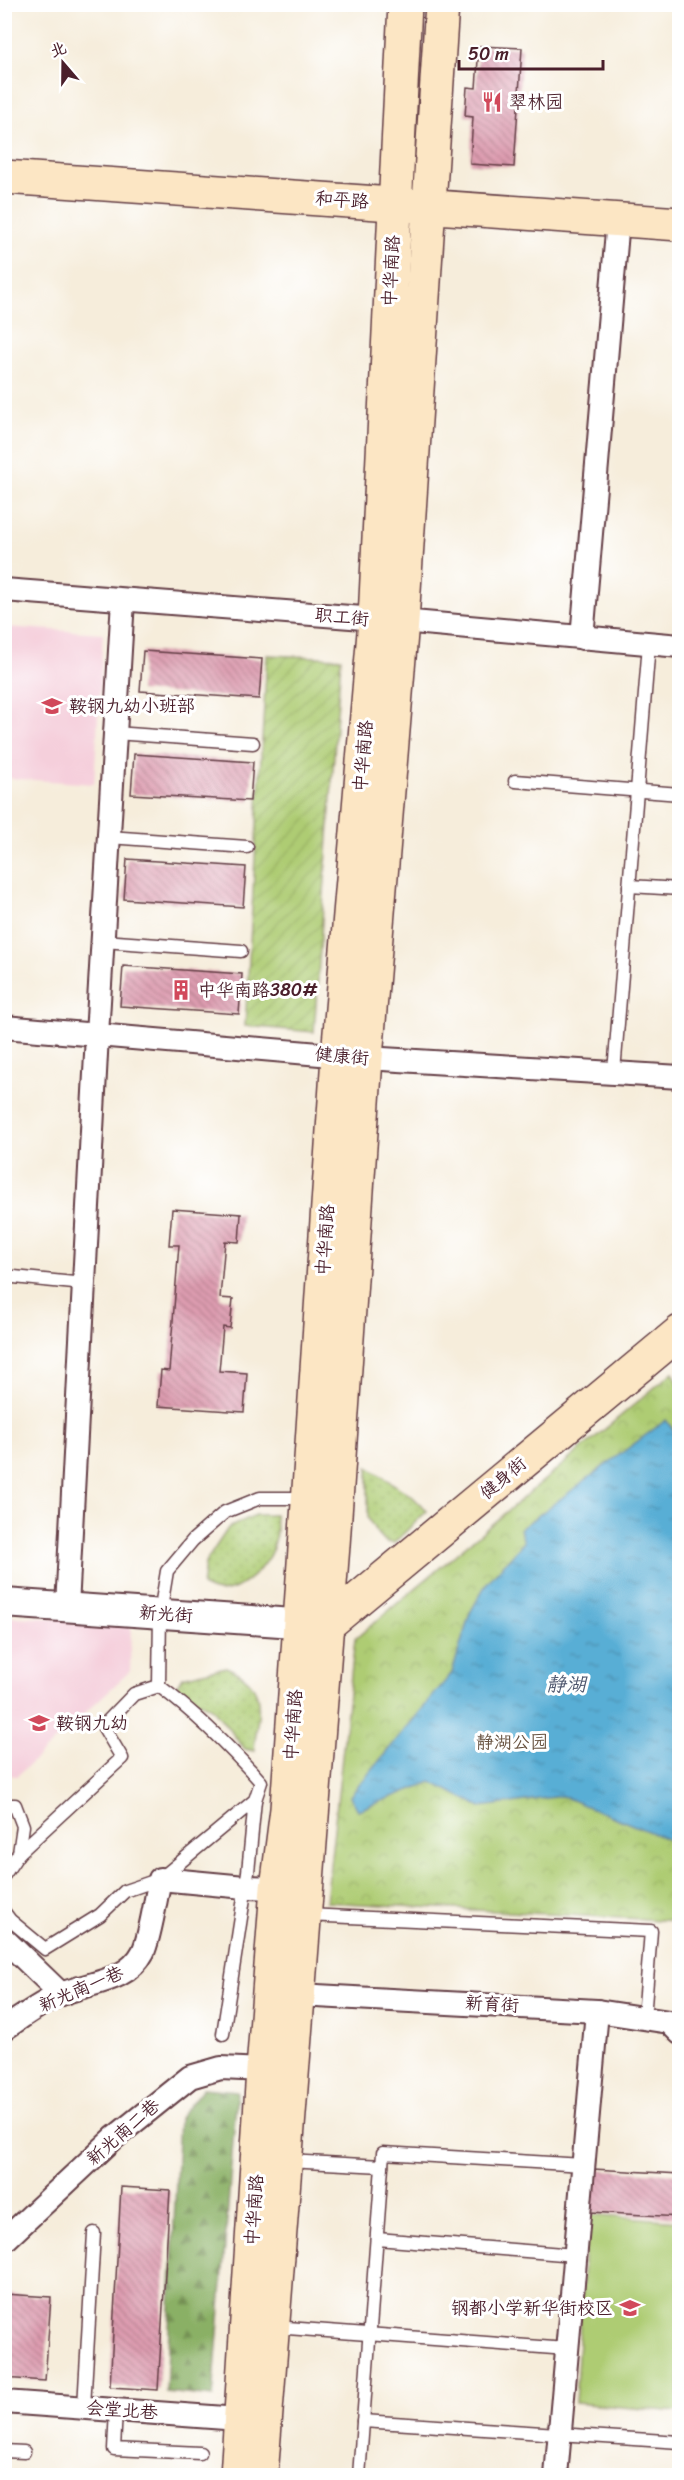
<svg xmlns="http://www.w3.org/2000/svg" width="684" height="2480" viewBox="0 0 684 2480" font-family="Sriracha,'LXGW WenKai TC',sans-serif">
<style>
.built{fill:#f5cfdb}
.grass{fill:url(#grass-dots);stroke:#7c764f;stroke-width:1.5}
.forest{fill:url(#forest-firs);stroke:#6a6848;stroke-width:1.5}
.park{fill:url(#park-crowns);stroke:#7c764f;stroke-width:1.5}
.garden{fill:url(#garden-furrows);stroke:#7c764f;stroke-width:1.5}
.pitch{fill:#aecc73;stroke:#7c764f;stroke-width:1.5}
.water{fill:url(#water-ripples);stroke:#516680;stroke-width:1.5}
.building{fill:url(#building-back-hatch)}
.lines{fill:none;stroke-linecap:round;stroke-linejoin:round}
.service-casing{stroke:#643e45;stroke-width:15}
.minor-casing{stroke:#643e45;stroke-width:26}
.tertiary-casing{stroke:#643e45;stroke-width:32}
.secondary-casing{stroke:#643e45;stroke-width:36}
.service{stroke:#fff;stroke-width:12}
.minor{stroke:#fff;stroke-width:22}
.tertiary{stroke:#fff;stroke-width:28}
.secondary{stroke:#fce6c4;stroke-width:33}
.labels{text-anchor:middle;stroke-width:6;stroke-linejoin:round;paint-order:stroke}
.poi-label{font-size:18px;fill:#4a1f2b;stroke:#fff;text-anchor:start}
.street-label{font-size:18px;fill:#4a1f2b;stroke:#fff}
.park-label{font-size:18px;fill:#685341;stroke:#fff}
.water-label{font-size:20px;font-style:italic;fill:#50586f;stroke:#fff}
</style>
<defs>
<pattern id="grass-dots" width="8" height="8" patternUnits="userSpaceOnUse" patternTransform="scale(1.5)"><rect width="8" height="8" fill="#aecc73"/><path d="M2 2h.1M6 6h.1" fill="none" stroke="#97af64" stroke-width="1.8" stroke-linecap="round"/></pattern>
<pattern id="forest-firs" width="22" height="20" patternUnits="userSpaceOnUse" patternTransform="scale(1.5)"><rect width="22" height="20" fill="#8ab065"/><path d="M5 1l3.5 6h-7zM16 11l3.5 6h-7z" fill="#738f53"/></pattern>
<pattern id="park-crowns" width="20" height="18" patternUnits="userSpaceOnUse" patternTransform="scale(1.5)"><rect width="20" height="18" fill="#aecc73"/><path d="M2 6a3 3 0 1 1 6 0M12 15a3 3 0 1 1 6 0" fill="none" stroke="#97af64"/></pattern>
<pattern id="garden-furrows" width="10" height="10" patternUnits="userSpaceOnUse" patternTransform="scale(1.5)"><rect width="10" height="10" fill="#aecc73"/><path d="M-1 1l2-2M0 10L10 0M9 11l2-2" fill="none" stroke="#97af64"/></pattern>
<pattern id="water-ripples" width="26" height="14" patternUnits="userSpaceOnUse" patternTransform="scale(1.5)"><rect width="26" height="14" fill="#58aed5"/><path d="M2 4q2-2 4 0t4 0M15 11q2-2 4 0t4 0" fill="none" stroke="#4b8dad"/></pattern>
<pattern id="building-back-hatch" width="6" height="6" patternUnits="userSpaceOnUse" patternTransform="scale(1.5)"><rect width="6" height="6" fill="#dd9cb0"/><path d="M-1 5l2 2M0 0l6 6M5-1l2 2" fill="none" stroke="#b57f8f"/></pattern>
</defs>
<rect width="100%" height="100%" fill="#fff"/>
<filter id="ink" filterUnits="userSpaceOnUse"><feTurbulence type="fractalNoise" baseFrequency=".0167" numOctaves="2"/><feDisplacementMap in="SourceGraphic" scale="12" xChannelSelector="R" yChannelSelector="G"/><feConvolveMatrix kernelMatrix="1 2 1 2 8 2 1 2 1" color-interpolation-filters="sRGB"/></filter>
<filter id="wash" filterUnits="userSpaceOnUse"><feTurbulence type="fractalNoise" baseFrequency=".008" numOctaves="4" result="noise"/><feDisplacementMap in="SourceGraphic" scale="24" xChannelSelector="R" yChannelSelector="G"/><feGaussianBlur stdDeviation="1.35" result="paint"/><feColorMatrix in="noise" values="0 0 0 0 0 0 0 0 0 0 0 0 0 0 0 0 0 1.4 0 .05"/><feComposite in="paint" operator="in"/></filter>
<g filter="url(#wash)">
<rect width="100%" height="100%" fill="#f6eddb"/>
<g class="built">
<polygon points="4,627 103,633 94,784 5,778"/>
<polygon points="5,1617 131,1620 130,1671 17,1776 5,1775"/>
</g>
<g class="grass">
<polygon points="368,1467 413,1497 427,1511 394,1543 386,1542 375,1530 368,1518"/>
<path d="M255,1515H275C276,1527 277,1537 273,1548C265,1568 242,1591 220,1592C213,1592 208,1589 202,1586L205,1563L228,1528Z"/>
<path d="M226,1667C271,1685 257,1712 254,1751L245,1749L213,1709L198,1701L178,1696L175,1689L182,1677Z"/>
</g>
<polygon class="forest" points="203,2088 237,2091 213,2397 166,2392 179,2118"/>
<polygon class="park" points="673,1372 680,1387 679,1921 326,1902 355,1639"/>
<polygon class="garden" points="267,655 341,658 314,1032 245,1026"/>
<polygon class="pitch" points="587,2214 679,2221 679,2412 575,2403"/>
<polygon class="water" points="666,1420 680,1440 679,1844 562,1796 481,1807 431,1782 358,1810 350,1796 452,1673 470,1613 486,1584 524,1542 520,1529"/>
<g id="blocks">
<g class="building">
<polygon points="479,46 522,48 514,167 470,164 473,117 465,116 467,87 476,88"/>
<polygon points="143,651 262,659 259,699 140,691"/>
<polygon points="134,754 253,762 250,801 131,794"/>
<polygon points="127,859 246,867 243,907 124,899"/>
<polygon points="123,966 242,974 239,1014 120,1006"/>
<polygon points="172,1209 241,1214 239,1242 225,1241 220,1298 233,1299 230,1328 223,1327 219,1371 247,1373 244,1412 158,1406 161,1370 169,1371 179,1245 169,1245"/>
<polygon points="593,2169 680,2174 680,2217 590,2212"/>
<polygon points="121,2187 170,2190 158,2390 110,2387"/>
<polygon points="4,2294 51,2297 45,2381 4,2378"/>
</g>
</g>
</g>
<g filter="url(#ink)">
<use href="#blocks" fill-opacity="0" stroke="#643e45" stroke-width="1.5"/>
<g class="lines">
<g class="service-casing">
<g id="service">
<polyline points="115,733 253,743"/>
<polyline points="515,781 680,794"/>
<polyline points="109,837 247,847"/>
<polyline points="629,886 680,889"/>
<polyline points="103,941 241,951"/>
<polyline points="614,1072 649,644"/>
<polyline points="4,1276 84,1284"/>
<polyline points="4,1805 15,1805 23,1826 19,1853"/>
<polyline points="4,1875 19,1853 122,1758 103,1726 134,1694 159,1686"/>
<path d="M4,1912L10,1920L45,1949L100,1915L125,1891L160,1879L255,1800L261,1782C229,1746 198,1715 159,1686L160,1613L167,1571L193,1540L225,1512L260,1498H306"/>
<polyline points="306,1915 651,1931 644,2018"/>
<polyline points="223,2034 248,1872 255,1800"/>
<polyline points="287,2161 382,2166"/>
<polyline points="377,2239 575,2255"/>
<polyline points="274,2327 567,2349"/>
<polyline points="84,2407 94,2233"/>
<polyline points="116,2409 114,2449 200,2453"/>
<polyline points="363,2421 680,2442"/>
<polyline points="4,2451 24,2452"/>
<polyline points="359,2476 383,2153 583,2165"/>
</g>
</g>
<g class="minor-casing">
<g id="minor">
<polyline points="4,590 402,621 680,646"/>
<polyline points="582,638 618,220"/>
<polyline points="4,1027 366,1058 680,1077"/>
<polyline points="67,1607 97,1035 123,600"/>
<polyline points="4,1939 61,1994"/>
<polyline points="298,1995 597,2011 669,2022 680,2033"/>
<path d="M4,2029C22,2017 39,2004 59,1995C88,1982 127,1983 143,1952C150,1938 156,1896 160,1879L245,1887L277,1888"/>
<polyline points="4,2241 114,2138 190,2077 221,2068 263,2070"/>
<polyline points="4,2402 239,2419"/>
<polyline points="556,2476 597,2011"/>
</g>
</g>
<g class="tertiary-casing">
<polyline id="tertiary" points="4,1603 323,1625"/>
</g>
<g class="secondary-casing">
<g id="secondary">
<polyline points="4,177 680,224"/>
<polyline points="327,1625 680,1332"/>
<polyline points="237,2476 263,2070 277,1888 287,1809 300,1623 338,1056 375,620 405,4"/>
<polyline points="261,2476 333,1545 366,1058 402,621 442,4"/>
</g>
</g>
<use href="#service" class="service"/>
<use href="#minor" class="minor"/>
<use href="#tertiary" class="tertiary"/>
<use href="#secondary" class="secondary"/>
</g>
</g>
<defs>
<g id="restaurant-bare" transform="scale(1.62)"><path d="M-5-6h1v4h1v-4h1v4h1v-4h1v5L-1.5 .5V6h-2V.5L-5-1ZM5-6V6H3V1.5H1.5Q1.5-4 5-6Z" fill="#d1495b" stroke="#fff" stroke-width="2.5" paint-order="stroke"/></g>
<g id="school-bare" transform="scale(1.62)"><path d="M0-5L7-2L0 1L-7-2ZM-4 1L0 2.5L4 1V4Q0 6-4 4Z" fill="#d1495b" stroke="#fff" stroke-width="2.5" paint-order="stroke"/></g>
<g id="building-bare" transform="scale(1.62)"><path d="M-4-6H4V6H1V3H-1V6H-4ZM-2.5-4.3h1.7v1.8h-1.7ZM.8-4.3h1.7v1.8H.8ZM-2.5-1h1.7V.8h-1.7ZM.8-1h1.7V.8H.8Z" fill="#d1495b" stroke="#fff" stroke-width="2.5" paint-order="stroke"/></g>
</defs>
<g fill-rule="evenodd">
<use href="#restaurant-bare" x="492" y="102"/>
<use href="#school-bare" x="52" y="706"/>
<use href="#building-bare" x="181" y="990"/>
<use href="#school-bare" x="39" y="1723"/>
<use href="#school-bare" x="630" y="2308"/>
</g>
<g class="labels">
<g class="poi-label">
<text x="509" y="108">翠林园</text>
<text x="69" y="712">鞍钢九幼小班部</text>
<text x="198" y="996">中华南路380#</text>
<text x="56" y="1729">鞍钢九幼</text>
<text x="613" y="2314" text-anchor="end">钢都小学新华街校区</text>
</g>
<g class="street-label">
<text transform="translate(342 200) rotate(4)" y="6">和平路</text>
<text transform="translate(391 271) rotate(-87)" y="6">中华南路</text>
<text transform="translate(342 617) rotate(5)" y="6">职工街</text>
<text transform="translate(363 756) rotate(-85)" y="6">中华南路</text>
<text transform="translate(342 1056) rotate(5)" y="6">健康街</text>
<text transform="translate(325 1240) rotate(-86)" y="6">中华南路</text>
<text transform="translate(503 1478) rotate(-40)" y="6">健身街</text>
<text transform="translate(166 1614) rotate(4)" y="6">新光街</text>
<text transform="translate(293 1725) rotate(-86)" y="6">中华南路</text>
<text transform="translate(81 1989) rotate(-23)" y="6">新光南一巷</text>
<text transform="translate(492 2004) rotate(3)" y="6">新育街</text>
<text transform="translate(123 2132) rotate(-41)" y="6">新光南二巷</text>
<text transform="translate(254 2210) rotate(-86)" y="6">中华南路</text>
<text transform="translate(122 2410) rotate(4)" y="6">会堂北巷</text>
</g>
<g class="park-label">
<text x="512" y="1748">静湖公园</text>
</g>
<g class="water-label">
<text x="566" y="1691">静湖</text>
</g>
</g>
<rect width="684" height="2480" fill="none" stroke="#fff" stroke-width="24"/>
<g transform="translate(63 63) rotate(340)" stroke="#ffffff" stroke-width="4.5" paint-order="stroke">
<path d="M0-4.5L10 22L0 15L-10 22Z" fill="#4a1f2b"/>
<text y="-9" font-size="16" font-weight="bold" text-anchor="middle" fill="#4a1f2b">北</text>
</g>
<path d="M459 60v9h144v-9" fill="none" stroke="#4a1f2b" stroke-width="3"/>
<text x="468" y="60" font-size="18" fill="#4a1f2b" stroke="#ffffff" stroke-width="4.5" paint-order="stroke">50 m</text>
</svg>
